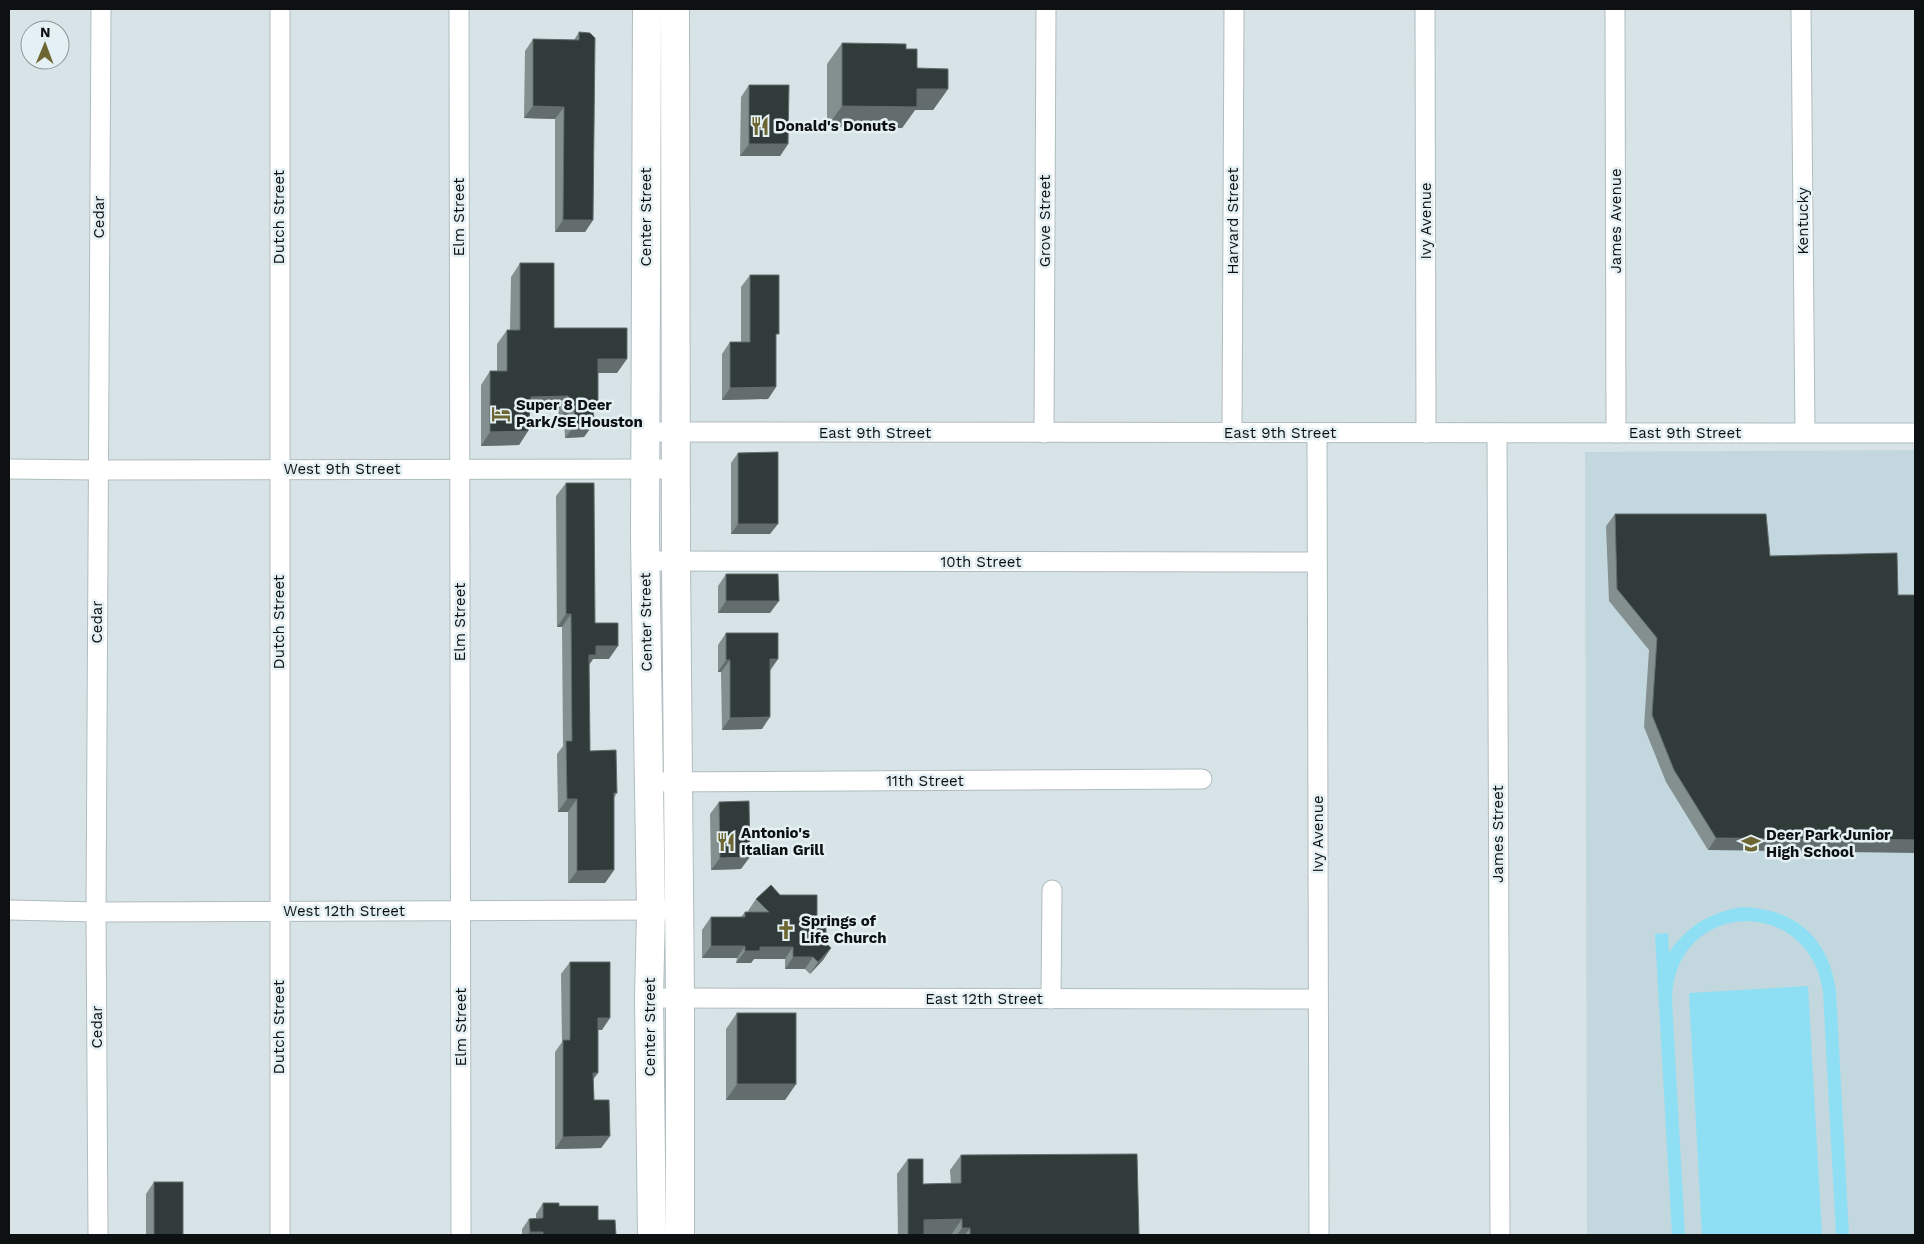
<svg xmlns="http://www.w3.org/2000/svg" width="1924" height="1244" viewBox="0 0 1924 1244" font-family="'Work Sans',sans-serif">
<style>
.built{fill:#c3d8de}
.green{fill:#8edff4}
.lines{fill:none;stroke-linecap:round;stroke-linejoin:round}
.minor-casing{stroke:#b0bcbf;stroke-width:21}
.secondary-casing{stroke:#b0bcbf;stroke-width:30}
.minor{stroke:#fff;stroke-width:19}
.secondary{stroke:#fff;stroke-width:28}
.wall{fill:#848f90}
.shaded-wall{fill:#636d6e}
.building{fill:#313b3a;stroke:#636d6e}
.labels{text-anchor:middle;stroke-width:5;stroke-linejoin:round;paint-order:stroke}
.poi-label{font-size:15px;font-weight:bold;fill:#0d1112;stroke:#e4f0f3;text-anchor:start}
.street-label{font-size:15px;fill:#0d1112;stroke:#e4f0f3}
</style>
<rect width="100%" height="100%" fill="#d7e3e6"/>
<polygon class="built" points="1915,450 1915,1235 1587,1235 1585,452"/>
<g class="green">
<path d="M1743,907C1795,909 1829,938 1836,991L1849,1235H1836L1823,992C1809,893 1673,900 1672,1000L1685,1235H1672L1655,934L1668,933L1669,953C1686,926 1711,912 1743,907Z"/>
<polygon points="1808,986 1822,1235 1702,1235 1689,993"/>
</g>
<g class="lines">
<g class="minor-casing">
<g id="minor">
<polyline points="280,9 280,1235"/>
<polyline points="459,9 461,1235"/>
<polyline points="1425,9 1426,433"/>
<polyline points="1615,9 1616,433"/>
<polyline points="1801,9 1805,432"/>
<polyline points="645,432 1915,433"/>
<polyline points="1044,433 1046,9"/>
<polyline points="1232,433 1234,9"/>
<polyline points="1317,433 1319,1235"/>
<polyline points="1497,433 1500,1235"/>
<polyline points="9,469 97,470 676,469"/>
<polyline points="646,561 1317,562"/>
<polyline points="649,782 1202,779"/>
<polyline points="9,910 96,912 663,910"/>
<polyline points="649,998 1318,999"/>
<polyline points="1051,999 1052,890"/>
<polyline points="98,1235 96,912 101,9"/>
</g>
</g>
<g class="secondary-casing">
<g id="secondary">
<polyline points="647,9 645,538 651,911 649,998 652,1235"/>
<polyline points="675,9 676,562 680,998 680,1235"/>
</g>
</g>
<use href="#minor" class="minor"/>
<use href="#secondary" class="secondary"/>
</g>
<g class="wall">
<polygon points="579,32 593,220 585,232 555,232 555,119 524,118 525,51 533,39 574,40"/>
<polygon points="842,43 906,49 917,68 948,89 933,110 915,110 902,128 827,127 827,64"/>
<polygon points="749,85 788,144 780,156 740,156 741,97"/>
<polygon points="520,263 554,328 617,373 598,373 593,409 594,423 584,437 565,438 564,420 559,419 558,410 530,410 528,431 519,445 481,446 481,385 490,371 497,371 497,344 507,330 510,330 511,277"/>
<polygon points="750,275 776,338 776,387 768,399 722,400 722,354 730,342 741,342 741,287"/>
<polygon points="738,453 770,534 731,534 731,463"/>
<polygon points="566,483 595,623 609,659 593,659 589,665 590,751 617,793 614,798 614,870 605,883 568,883 568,812 558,812 557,754 563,746 562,627 557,627 556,496"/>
<polygon points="1615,514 1770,556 1898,595 1708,850 1666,782 1644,727 1649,650 1609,601 1606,526"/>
<polygon points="726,574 770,613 718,613 718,586"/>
<polygon points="726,633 778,659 770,671 762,729 722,730 721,672 718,672 718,645"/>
<polygon points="719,802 741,869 711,870 710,814"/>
<polygon points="780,895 817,924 826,943 831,948 823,960 810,974 805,969 785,969 785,959 754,959 751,963 736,963 737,958 702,958 702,930 711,917 741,917 745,912 749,912 748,911 756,899"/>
<polygon points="570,962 602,1030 598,1030 593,1079 594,1100 610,1136 601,1148 555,1149 555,1052 562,1042 561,974"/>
<polygon points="737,1013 796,1084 785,1100 726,1100 726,1029"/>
<polygon points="961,1155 1139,1235 898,1235 897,1174 908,1159 923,1184 951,1184 950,1170"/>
<polygon points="154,1182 183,1235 146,1235 146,1194"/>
<polygon points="543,1203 559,1206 598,1220 616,1235 522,1235 522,1229 529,1219 536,1218 536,1214"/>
</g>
<g class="shaded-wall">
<polygon points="917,89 948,89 933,110 915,110 902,128 827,127 842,106"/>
<polygon points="533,106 564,107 555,119 524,118"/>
<polygon points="749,144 788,144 780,156 740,156"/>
<polygon points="563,220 593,220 585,232 555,232"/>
<polygon points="598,359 627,359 617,373 588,373"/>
<polygon points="776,387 768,399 722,400 730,388"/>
<polygon points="568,396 558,410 521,411 531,397"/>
<polygon points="569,405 574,406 564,420 559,419"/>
<polygon points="594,423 584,437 565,438 575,425"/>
<polygon points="528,431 519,445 481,446 490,432"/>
<polygon points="738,524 778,524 770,534 731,534"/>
<polygon points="726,601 779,601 770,613 718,613"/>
<polygon points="566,614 571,614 562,627 557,627"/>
<polygon points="596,646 618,646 609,659 593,659 587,668 589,655"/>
<polygon points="770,659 778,659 769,671"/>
<polygon points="726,660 730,660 721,672 718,672"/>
<polygon points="770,717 762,729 722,730 730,718"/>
<polygon points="567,799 577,799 568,812 558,812"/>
<polygon points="1716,838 1915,840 1915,853 1708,850"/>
<polygon points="750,857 741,869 711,870 720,858"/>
<polygon points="614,870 605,883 568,883 577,871"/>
<polygon points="711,946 745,946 737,958 702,958"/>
<polygon points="760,947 793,947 785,959 754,959 751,963 736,963 745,951"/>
<polygon points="831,948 823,960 810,974 818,962"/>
<polygon points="793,957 813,957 805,969 785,969"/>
<polygon points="598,1018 610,1018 602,1030 589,1030"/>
<polygon points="593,1073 598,1073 589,1085"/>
<polygon points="737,1084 796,1084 785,1100 726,1100"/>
<polygon points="610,1136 601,1148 555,1149 563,1137"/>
<polygon points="962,1219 951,1235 913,1235 924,1220"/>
<polygon points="962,1228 970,1228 965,1235 957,1235"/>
<polygon points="530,1232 543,1232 541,1235 527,1235"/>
</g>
<g class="building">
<polygon points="579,32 590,33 595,38 593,220 563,220 564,107 533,106 533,39 579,40"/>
<polygon points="842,43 906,44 906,49 917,49 917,68 948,69 948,89 917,89 917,107 842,106"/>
<polygon points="749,85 789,85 788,144 749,144"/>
<polygon points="520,263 554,263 554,328 627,328 627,359 598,359 598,403 593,404 594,423 575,425 574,406 569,405 568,396 531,397 528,431 490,432 490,371 507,371 507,330 520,330"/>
<polygon points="750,275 779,275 779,334 776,334 776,387 730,388 730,342 750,342"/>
<polygon points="778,452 778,524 738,524 738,453"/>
<polygon points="566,483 594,483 595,623 618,623 618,646 596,646 596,655 589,655 590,751 616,750 617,793 614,793 614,870 577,871 577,799 567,799 566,741 572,741 571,614 566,614"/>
<polygon points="1615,514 1766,514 1770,556 1897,553 1898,595 1915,595 1915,840 1716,838 1674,770 1652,715 1657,638 1617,589"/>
<polygon points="726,574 778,574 779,601 726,601"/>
<polygon points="726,633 778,633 778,659 770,659 770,717 730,718 730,660 726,660"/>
<polygon points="749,801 750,857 720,858 719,802"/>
<polygon points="771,885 780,895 817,895 817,924 826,924 826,943 831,948 818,962 813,957 793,957 793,947 760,947 760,951 745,951 745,946 711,946 711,917 745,917 745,912 769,912 756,899"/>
<polygon points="570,962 610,962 610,1018 598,1018 598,1073 593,1073 594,1100 609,1100 610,1136 563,1137 563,1040 570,1040"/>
<rect x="737" y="1013" width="59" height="71"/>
<polygon points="1137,1154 1139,1235 970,1235 970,1228 962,1228 962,1219 924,1220 924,1235 908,1235 908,1159 923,1159 923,1184 961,1183 961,1155"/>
<rect x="154" y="1182" width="29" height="53"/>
<polygon points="543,1203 559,1203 559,1206 598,1206 598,1220 615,1220 616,1235 543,1235 543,1232 530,1232 529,1219 543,1218"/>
</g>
<defs>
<g id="restaurant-bare" transform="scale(1.5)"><path d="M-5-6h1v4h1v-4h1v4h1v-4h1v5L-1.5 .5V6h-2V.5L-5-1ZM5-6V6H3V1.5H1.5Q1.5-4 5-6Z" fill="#6e6632" stroke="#e4f0f3" stroke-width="2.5" paint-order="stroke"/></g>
<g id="hotel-bare" transform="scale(1.5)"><path d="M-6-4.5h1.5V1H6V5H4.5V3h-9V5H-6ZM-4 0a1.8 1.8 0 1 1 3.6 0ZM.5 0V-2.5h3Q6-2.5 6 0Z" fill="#6e6632" stroke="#e4f0f3" stroke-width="2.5" paint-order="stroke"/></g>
<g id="school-bare" transform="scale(1.5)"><path d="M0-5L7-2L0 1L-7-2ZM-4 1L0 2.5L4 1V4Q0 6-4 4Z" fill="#6e6632" stroke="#e4f0f3" stroke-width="2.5" paint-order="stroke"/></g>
<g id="church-bare" transform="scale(1.5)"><path d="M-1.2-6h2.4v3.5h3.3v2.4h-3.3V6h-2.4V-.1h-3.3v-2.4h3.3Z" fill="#6e6632" stroke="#e4f0f3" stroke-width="2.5" paint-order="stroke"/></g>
</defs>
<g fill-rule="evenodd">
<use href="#restaurant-bare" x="760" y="126"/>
<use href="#hotel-bare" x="501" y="414"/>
<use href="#restaurant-bare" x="726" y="842"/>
<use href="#school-bare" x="1751" y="844"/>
<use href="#church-bare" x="786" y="930"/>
</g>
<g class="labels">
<g class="poi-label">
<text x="775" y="131">Donald's Donuts</text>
<text x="516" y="410">Super 8 Deer<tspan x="516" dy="17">Park/SE Houston</tspan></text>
<text x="741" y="838">Antonio's<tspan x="741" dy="17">Italian Grill</tspan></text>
<text x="1766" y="840">Deer Park Junior<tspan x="1766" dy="17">High School</tspan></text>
<text x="801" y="926">Springs of<tspan x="801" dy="17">Life Church</tspan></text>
</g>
<g class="street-label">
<text transform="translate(99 217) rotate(-90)" y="5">Cedar</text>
<text transform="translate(279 217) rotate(-90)" y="5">Dutch Street</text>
<text transform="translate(459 217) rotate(-90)" y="5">Elm Street</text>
<text transform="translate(646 217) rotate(-90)" y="5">Center Street</text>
<text transform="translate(1045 221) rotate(-90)" y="5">Grove Street</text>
<text transform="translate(1233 221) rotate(-90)" y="5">Harvard Street</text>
<text transform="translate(1426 221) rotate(-90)" y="5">Ivy Avenue</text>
<text transform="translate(1616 221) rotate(-90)" y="5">James Avenue</text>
<text transform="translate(1803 221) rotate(-90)" y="5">Kentucky</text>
<text x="875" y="438">East 9th Street</text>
<text x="1280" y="438">East 9th Street</text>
<text x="1685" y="438">East 9th Street</text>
<text x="342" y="474">West 9th Street</text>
<text x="981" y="567">10th Street</text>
<text transform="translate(97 622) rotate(-90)" y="5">Cedar</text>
<text transform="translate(279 622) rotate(-90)" y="5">Dutch Street</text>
<text transform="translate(460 622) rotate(-90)" y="5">Elm Street</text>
<text transform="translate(646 622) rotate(-91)" y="5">Center Street</text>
<text x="925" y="786">11th Street</text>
<text transform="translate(1318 834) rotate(-90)" y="5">Ivy Avenue</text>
<text transform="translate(1498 834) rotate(-90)" y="5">James Street</text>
<text x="344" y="916">West 12th Street</text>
<text x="984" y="1004">East 12th Street</text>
<text transform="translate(97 1027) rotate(-90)" y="5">Cedar</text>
<text transform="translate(279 1027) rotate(-90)" y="5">Dutch Street</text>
<text transform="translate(461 1027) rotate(-90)" y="5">Elm Street</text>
<text transform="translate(650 1027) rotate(-90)" y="5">Center Street</text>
</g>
</g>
<rect width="1924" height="1244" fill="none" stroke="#0d1112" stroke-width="20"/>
<g transform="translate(45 45) rotate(1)"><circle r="24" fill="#e4f0f3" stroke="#8e9799"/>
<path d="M0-4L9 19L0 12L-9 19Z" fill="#6e6632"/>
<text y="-8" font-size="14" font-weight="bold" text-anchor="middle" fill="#0d1112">N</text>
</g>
</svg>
